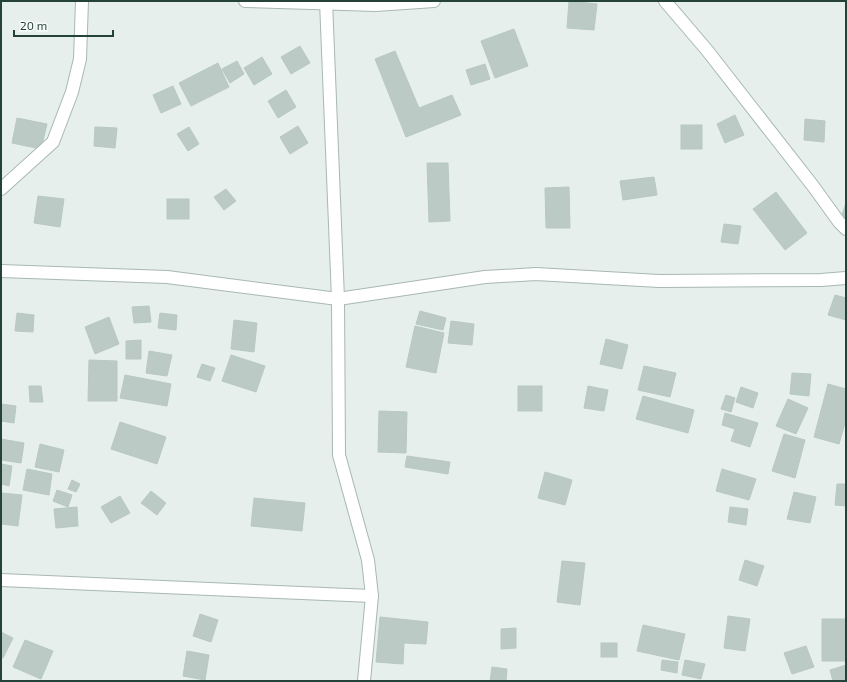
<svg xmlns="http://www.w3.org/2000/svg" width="847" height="682" viewBox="0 0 847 682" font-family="'Exo 2',sans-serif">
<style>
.building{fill:#bbcac4;stroke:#b8c9c2}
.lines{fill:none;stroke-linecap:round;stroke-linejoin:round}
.street-casing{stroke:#a8b8b2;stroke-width:14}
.street{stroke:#fff;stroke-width:12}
</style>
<rect width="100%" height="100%" fill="#e6efeb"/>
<g class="building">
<polygon points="569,1 597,4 594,30 567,28"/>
<polygon points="514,29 528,66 495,78 481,41"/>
<polygon points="300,46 310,63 291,74 281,57"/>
<polygon points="395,51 419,108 452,95 461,115 406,137 375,59"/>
<polygon points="262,57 272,74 254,85 244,68"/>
<polygon points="237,61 244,74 230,83 222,69"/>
<polygon points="218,63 229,87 191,106 179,83"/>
<polygon points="485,64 490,79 471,85 466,70"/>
<polygon points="173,86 181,104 161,113 153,95"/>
<polygon points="286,90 296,107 278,118 268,101"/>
<polygon points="735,115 744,135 725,143 717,124"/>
<polygon points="17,118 47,124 41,149 12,143"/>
<polygon points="805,119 825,121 824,142 804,140"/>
<rect x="681" y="125" width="21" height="24"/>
<polygon points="298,126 308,143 290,154 280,137"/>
<polygon points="95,127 117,128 115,148 94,146"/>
<polygon points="189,127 199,144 188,151 177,134"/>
<polygon points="427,163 448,163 450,221 429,222"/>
<polygon points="654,177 657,195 623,200 620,181"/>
<polygon points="569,187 570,228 546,228 545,188"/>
<polygon points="226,189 236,201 224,210 214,197"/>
<polygon points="776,192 807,233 785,250 753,209"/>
<polygon points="38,196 64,199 60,227 34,223"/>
<rect x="167" y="199" width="22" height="20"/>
<polygon points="846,203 846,222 840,220"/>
<polygon points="724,224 741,226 738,244 721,242"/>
<polygon points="835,295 846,298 846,320 828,315"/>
<polygon points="149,306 151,322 134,323 132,307"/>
<polygon points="420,311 446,318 443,330 416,324"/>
<polygon points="17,313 34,315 33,332 15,331"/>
<polygon points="160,313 177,315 176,330 158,328"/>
<polygon points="109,317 119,344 95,354 85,327"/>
<polygon points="234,320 257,323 254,352 231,349"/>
<polygon points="451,321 474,324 472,345 448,343"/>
<polygon points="415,326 444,333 436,373 406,367"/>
<polygon points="606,339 628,345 622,369 600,364"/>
<polygon points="141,340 141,359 126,359 126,341"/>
<polygon points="149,351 172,355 167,376 146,373"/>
<polygon points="231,355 265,366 256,392 222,381"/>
<polygon points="89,360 117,361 117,401 88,401"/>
<polygon points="202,364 215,368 210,381 197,377"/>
<polygon points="644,366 676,373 670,397 638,390"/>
<polygon points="792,373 811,374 809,396 790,394"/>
<polygon points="125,375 171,384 167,406 120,398"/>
<polygon points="828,384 846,389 846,420 839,444 814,437"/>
<polygon points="29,386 41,386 43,402 30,402"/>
<rect x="518" y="386" width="24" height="25"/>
<polygon points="588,386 608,390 604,411 584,408"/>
<polygon points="741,387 758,393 753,408 736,402"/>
<polygon points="726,395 735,398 731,412 721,409"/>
<polygon points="643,396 694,410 688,433 636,419"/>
<polygon points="788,399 808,408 796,434 776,426"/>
<polygon points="1,404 16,406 14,423 1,421"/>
<polygon points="379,411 407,412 406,453 378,452"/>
<polygon points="725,413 758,423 750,447 731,441 735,429 722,425"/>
<polygon points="120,422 166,437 157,464 111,449"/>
<polygon points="784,434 805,440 795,478 772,471"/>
<polygon points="1,439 24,443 21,463 1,460"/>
<polygon points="40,444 64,450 59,472 35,467"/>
<polygon points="407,456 450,462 448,474 405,467"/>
<polygon points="1,464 12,466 9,486 1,484"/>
<polygon points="27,469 52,474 49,495 23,490"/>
<polygon points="722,469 756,479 749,500 716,491"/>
<polygon points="545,472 572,480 565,505 538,498"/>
<polygon points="72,480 80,484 76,492 68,489"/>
<polygon points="837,484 846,484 846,506 835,505"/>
<polygon points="57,490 72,495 68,507 53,501"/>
<polygon points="151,491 166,503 157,515 141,503"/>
<polygon points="794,492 816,497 810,523 787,519"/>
<polygon points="1,493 22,495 18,526 1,524"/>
<polygon points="120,496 130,513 111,523 101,507"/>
<polygon points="254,498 305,503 302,531 251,526"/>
<polygon points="77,507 78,526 56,528 54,509"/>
<polygon points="730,507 748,509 746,525 728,522"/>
<polygon points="745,560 764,566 757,586 739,580"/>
<polygon points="562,561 585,563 580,605 557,602"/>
<polygon points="200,614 218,620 211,642 193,636"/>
<polygon points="728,616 750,619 745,651 724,648"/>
<polygon points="380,617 428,622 426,644 404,643 403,664 376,662"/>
<rect x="822" y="619" width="24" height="42"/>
<polygon points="643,625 685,634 679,660 637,651"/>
<polygon points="516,628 516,648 501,649 501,629"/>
<polygon points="1,632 13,638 3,658 1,657"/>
<polygon points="25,640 53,651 41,679 13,667"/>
<rect x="601" y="643" width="16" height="14"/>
<polygon points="806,646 814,667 792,674 784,653"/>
<polygon points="187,651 209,655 205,680 183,676"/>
<polygon points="662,660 678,662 677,673 661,670"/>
<polygon points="685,660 705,664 701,679 682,675"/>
<polygon points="846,665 846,681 833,681 830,670"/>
<polygon points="492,667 507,669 506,681 490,681"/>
</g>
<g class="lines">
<g class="street-casing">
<g id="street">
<polyline points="245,1 376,5 434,1"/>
<polyline points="326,1 338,299 339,455 368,560 372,596 364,681"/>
<polyline points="665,1 706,49 813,186 839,222 846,229"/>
<polyline points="1,189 53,142 72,92 80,59 82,1"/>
<polyline points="1,271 167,277 338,299 485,277 536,274 659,281 821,280 846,278"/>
<polyline points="1,580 372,596"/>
</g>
</g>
<use href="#street" class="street"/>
</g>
<rect width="847" height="682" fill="none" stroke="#24423a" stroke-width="4"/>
<path d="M14 30v6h99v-6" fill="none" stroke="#24423a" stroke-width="2"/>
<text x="20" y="30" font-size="12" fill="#24423a" stroke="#f7fbf9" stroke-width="3" paint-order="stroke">20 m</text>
</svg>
